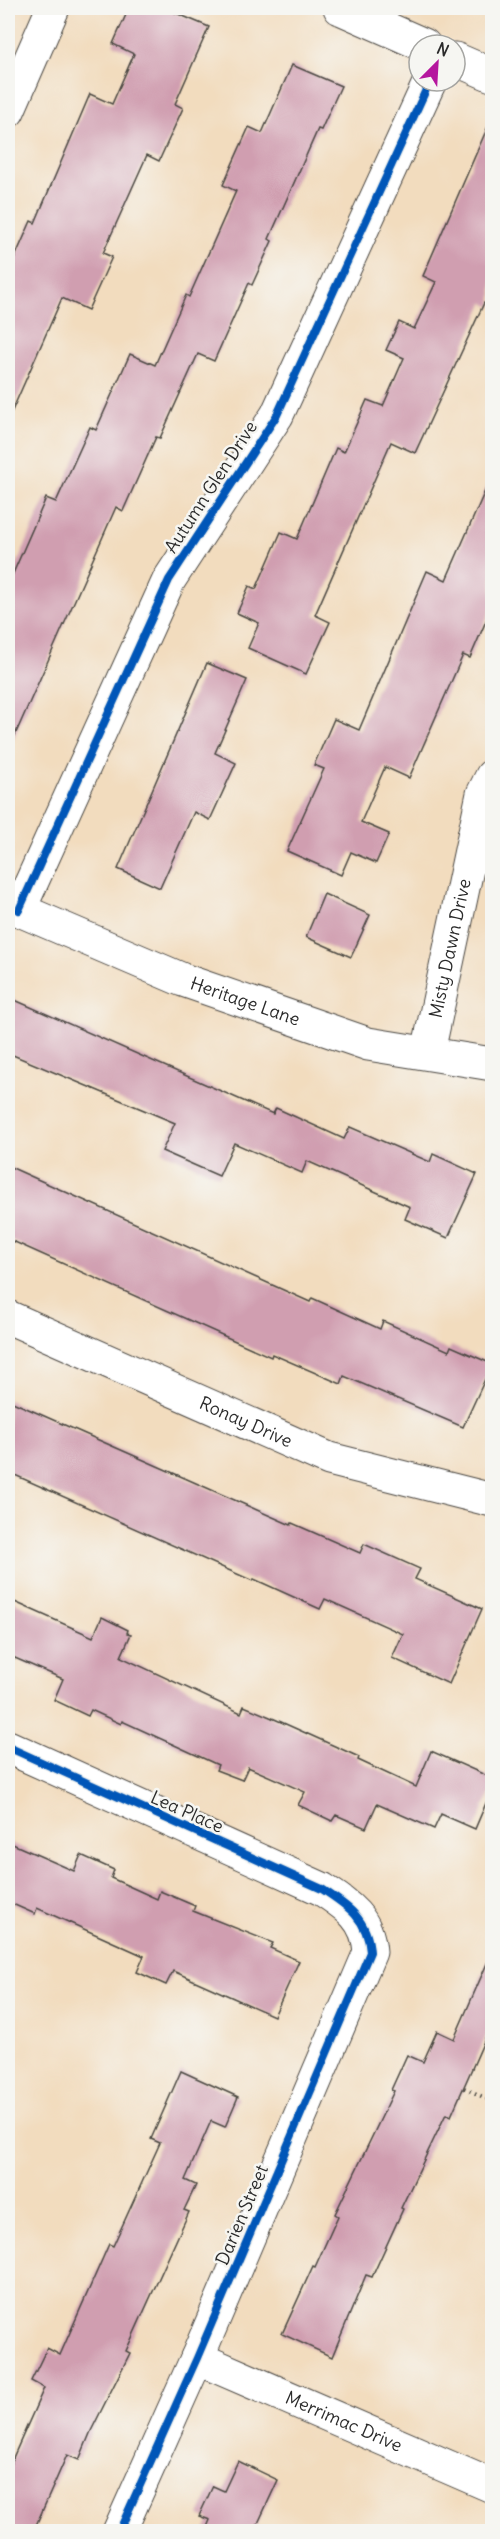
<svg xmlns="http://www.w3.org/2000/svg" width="500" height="2539" viewBox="0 0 500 2539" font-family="Delius,sans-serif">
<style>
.building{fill:#d09eb0}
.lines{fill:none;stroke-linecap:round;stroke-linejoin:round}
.minor-casing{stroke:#494641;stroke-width:35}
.path{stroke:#494641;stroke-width:4;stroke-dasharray:1.5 4.5;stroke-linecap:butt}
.minor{stroke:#fff;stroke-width:33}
.cycleway-casing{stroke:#f6f6f2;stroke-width:11}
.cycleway{stroke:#0057b8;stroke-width:8}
.labels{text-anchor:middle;stroke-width:5;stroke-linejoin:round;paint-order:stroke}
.street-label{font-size:18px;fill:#2b2b2b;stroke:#f6f6f2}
</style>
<rect width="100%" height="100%" fill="#f6f6f2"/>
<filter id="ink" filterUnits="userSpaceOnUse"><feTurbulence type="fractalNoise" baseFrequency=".0167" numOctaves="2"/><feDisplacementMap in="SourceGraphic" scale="12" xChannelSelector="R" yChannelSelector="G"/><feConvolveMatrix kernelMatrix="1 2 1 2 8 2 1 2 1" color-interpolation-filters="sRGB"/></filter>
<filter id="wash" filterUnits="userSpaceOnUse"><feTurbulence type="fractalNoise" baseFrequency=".008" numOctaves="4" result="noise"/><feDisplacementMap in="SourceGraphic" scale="24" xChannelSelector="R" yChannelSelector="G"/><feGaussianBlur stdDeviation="1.35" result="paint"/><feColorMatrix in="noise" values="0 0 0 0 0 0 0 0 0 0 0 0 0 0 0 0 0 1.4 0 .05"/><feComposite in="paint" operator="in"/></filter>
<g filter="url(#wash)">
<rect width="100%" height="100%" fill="#f2dcbe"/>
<g id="blocks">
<g class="building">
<polygon points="129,8 164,8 209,27 175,104 183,108 159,161 147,155 103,253 112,257 88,310 62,298 8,420 8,273 31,221 35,223 90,94 112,104 134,54 113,44"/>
<polygon points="292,65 341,86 321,130 318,129 269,239 272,241 252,285 249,283 214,361 198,354 160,438 156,437 123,511 116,507 8,751 8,585 46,498 56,502 90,427 96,430 130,354 155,365 186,295 189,297 236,191 223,185 249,127 262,133"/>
<polygon points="492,117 492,307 484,303 415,453 391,442 315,615 330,622 306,674 248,648 259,623 237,613 249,586 256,589 281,532 297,539 336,448 344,452 367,400 383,406 404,358 386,350 399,322 414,329 436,282 423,276"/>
<polygon points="492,475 492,607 470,658 463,655 409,778 385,767 361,822 389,834 376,863 351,852 341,875 287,851 324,769 314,765 334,719 359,730 427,571 446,580"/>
<polygon points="207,663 247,680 215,753 236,763 210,820 194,812 160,888 118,869"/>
<polygon points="324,894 370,915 351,957 306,937"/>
<polygon points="8,997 273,1114 276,1108 344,1139 350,1127 430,1162 433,1154 477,1174 448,1238 405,1219 410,1207 307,1161 302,1173 234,1143 219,1176 162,1151 175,1123 8,1053"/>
<polygon points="8,1166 310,1302 312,1298 380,1329 383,1321 449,1351 451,1346 492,1364 463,1427 344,1376 341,1384 272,1354 271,1357 8,1239"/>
<polygon points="8,1400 291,1525 292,1523 360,1553 364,1544 420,1569 415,1579 482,1609 449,1684 392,1658 403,1634 325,1599 320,1609 254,1579 253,1581 8,1472"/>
<polygon points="8,1599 93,1637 102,1617 128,1630 127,1633 131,1634 121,1657 241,1713 244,1706 270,1717 359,1757 358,1760 416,1787 431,1751 492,1778 492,1789 475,1829 441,1814 434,1829 377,1804 366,1828 336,1815 332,1821 298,1805 305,1792 248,1767 242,1780 216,1770 218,1765 122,1721 121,1724 91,1710 88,1716 54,1700 63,1679 8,1655"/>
<polygon points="8,1842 74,1871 81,1855 114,1870 111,1878 157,1899 160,1891 195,1906 193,1911 273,1943 270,1948 299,1961 274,2016 173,1971 166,1985 137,1972 144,1956 37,1908 35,1914 8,1902"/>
<polygon points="492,1952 492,2023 451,2116 446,2114 401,2208 403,2209 372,2277 366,2275 332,2357 282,2334 313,2266 315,2267 338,2216 335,2214 394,2091 391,2090 407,2055 423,2062 437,2031 454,2039"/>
<polygon points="181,2071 238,2097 225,2127 211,2121 185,2180 196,2185 184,2210 189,2212 126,2351 130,2353 91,2431 79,2460 67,2455 33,2532 8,2532 8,2469 44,2388 31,2381 47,2348 60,2355 109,2244 113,2246 160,2143 151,2139"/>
<polygon points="238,2461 278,2480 254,2532 205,2532 210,2520 199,2516 213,2486 224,2491"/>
</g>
</g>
</g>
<g filter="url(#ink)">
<use href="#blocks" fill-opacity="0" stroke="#494641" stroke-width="1.5"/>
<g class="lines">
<g class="minor-casing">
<g id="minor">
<polyline points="340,8 424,45"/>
<polyline points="455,59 492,75"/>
<polyline points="8,111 53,8"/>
<path id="s1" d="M8,905L183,980L368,1044L492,1064"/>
<polyline points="19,910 169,580 277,415 430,81"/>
<path id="s2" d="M428,1052L483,794L492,776"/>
<path id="s3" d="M8,1317L329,1459L492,1500"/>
<path d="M8,1747L322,1889C348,1906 368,1919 370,1952L197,2358L119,2532"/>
<path id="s4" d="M197,2358L492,2486"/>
</g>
</g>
<polyline class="path" points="464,2088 492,2101"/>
<use href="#minor" class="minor"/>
<g class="cycleway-casing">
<g id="cycleway">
<polyline points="19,910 169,580 277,415 430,81"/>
<path d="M8,1747L322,1889C348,1906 368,1919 370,1952L197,2358L119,2532"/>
</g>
</g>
<use href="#cycleway" class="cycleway"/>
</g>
</g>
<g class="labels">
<g class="street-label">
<text transform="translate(211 487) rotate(-57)" y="6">Autumn Glen Drive</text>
<text dy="6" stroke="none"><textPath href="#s2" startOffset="106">Misty Dawn Drive</textPath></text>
<text dy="6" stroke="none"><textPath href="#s1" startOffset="256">Heritage Lane</textPath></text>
<text dy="6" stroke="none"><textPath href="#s3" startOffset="260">Ronay Drive</textPath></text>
<text transform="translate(187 1812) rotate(24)" y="6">Lea Place</text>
<text transform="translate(242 2215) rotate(-67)" y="6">Darien Street</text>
<text dy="6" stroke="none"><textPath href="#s4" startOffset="160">Merrimac Drive</textPath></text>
</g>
</g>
<rect width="500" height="2539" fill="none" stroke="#f6f6f2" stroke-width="30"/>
<g transform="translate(437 63) rotate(24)"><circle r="28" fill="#f6f6f2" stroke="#a5a5a2" stroke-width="1.5"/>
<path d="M0-4.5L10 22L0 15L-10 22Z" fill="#b5179e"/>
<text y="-9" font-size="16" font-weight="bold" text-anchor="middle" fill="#2b2b2b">N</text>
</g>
</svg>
